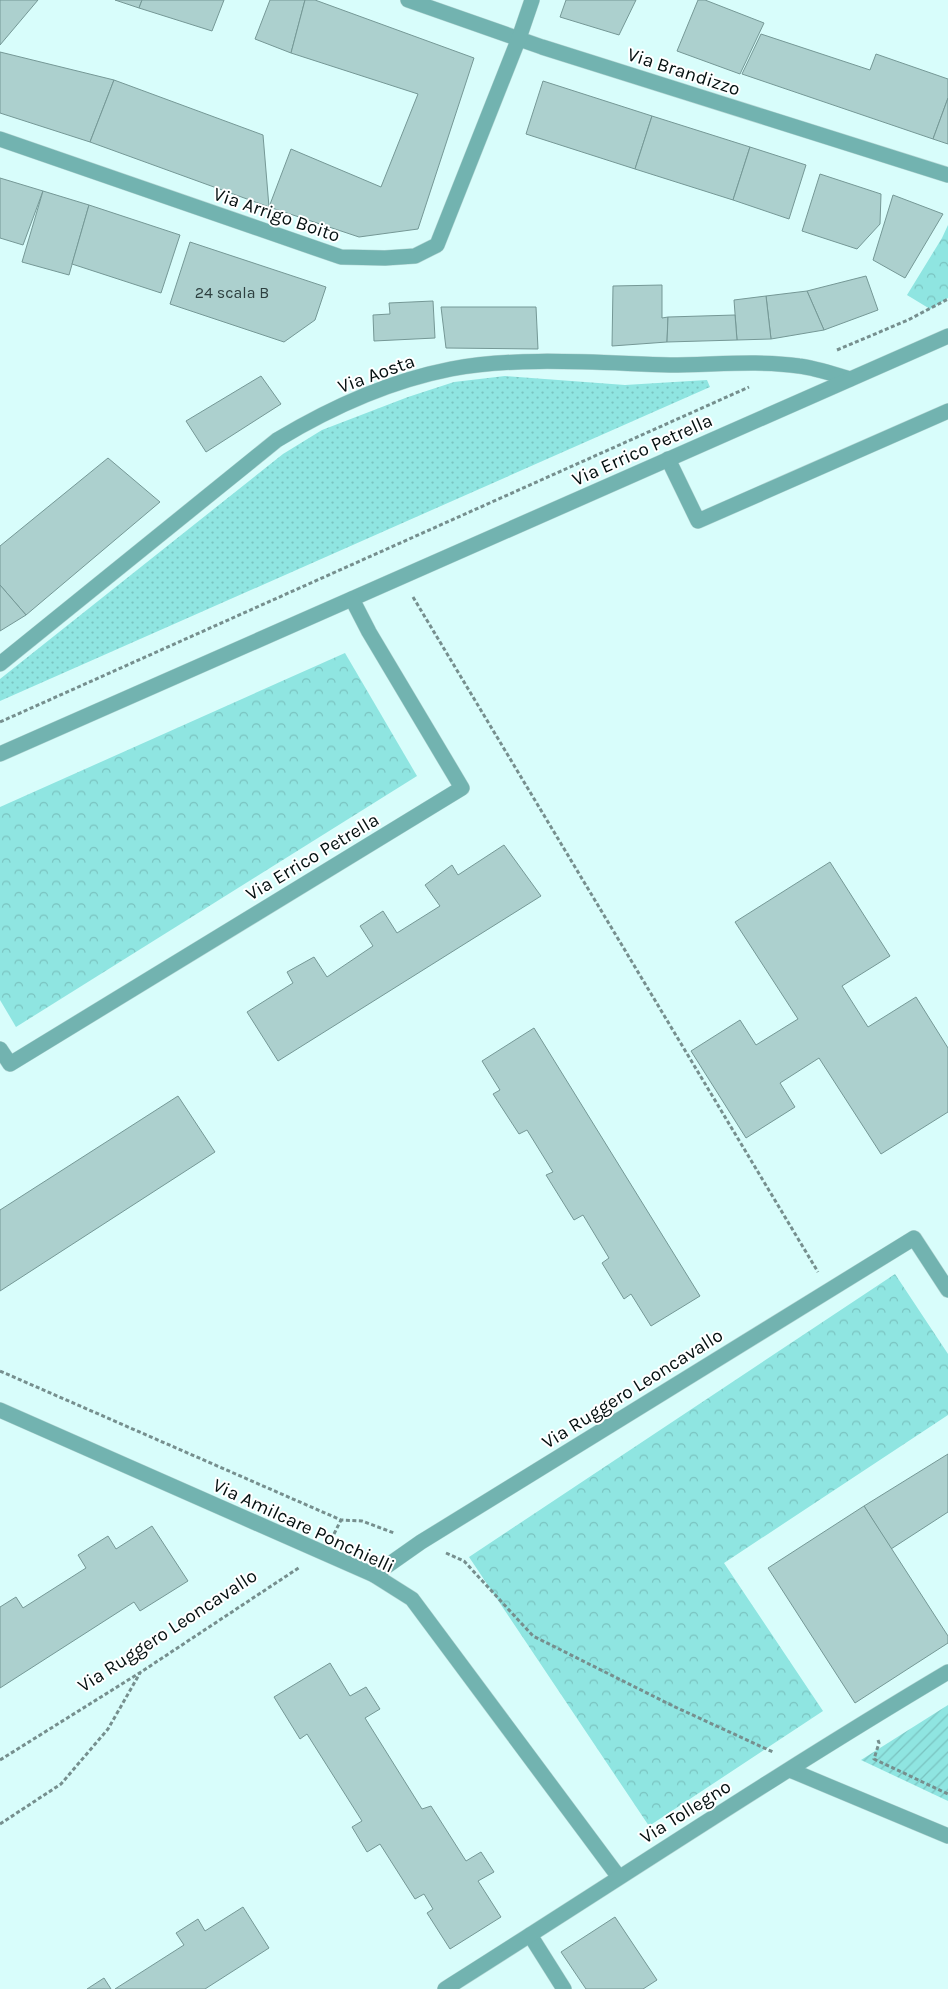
<svg xmlns="http://www.w3.org/2000/svg" width="948" height="1989" viewBox="0 0 948 1989" font-family="Karla,sans-serif">
<style>
.grass{fill:url(#grass-dots)}
.forest{fill:url(#forest-crowns)}
.garden{fill:url(#garden-furrows)}
.building{fill:#acd0ce;stroke:#759896}
.lines{fill:none;stroke-linecap:round;stroke-linejoin:round}
.minor-casing{stroke:#b6d7d5;stroke-width:16}
.path{stroke:#768f8e;stroke-width:3;stroke-dasharray:4 2.5;stroke-linecap:butt}
.minor{stroke:#72b3b0;stroke-width:15}
.labels{text-anchor:middle;stroke-width:4;stroke-linejoin:round;paint-order:stroke}
.number-label{font-size:16px;fill:#2e4040}
.street-label{font-size:19px;fill:#041010;stroke:#fff}
</style>
<defs>
<pattern id="grass-dots" width="8" height="8" patternUnits="userSpaceOnUse" patternTransform="scale(1.25)"><rect width="8" height="8" fill="#8fe5e1"/><path d="M2 2h.1M6 6h.1" fill="none" stroke="#7ac3c0" stroke-width="1.8" stroke-linecap="round"/></pattern>
<pattern id="forest-crowns" width="20" height="18" patternUnits="userSpaceOnUse" patternTransform="scale(1.25)"><rect width="20" height="18" fill="#8fe5e1"/><path d="M2 6a3 3 0 1 1 6 0M12 15a3 3 0 1 1 6 0" fill="none" stroke="#7ac3c0"/></pattern>
<pattern id="garden-furrows" width="10" height="10" patternUnits="userSpaceOnUse" patternTransform="scale(1.25)"><rect width="10" height="10" fill="#8fe5e1"/><path d="M-1 1l2-2M0 10L10 0M9 11l2-2" fill="none" stroke="#7ac3c0"/></pattern>
</defs>
<rect width="100%" height="100%" fill="#d8fdfb"/>
<polygon class="grass" points="505,376 625,385 707,380 710,387 0,701 0,679 283,454 322,430 408,397 454,382"/>
<g class="forest">
<polygon points="948,225 948,298 930,309 907,295 942,238"/>
<polygon points="345,653 417,776 16,1027 0,1000 0,807"/>
<polygon points="895,1274 948,1354 948,1415 724,1563 823,1711 649,1826 469,1557"/>
</g>
<polygon class="garden" points="948,1705 948,1801 861,1760"/>
<g class="building">
<polygon points="0,0 38,0 0,45"/>
<polygon points="115,0 142,0 139,8"/>
<polygon points="142,0 224,0 212,31 139,8"/>
<polygon points="270,0 305,0 291,53 255,39"/>
<polygon points="305,0 315,0 474,58 418,229 359,237 269,207 291,149 381,187 418,94 291,53"/>
<polygon points="566,0 636,0 619,35 560,17"/>
<polygon points="698,0 705,0 764,23 740,74 677,51"/>
<polygon points="761,34 870,70 876,54 948,79 948,98 933,139 742,74"/>
<polygon points="0,52 114,80 90,142 0,113"/>
<polygon points="114,80 263,135 269,207 90,142"/>
<polygon points="543,81 652,116 635,169 526,134"/>
<polygon points="948,98 948,144 933,139"/>
<polygon points="652,116 750,147 733,200 635,169"/>
<polygon points="750,147 806,165 789,219 733,200"/>
<polygon points="820,174 881,194 880,224 857,249 802,231"/>
<polygon points="0,178 43,191 23,245 0,238"/>
<polygon points="43,191 89,205 69,275 22,262"/>
<polygon points="893,195 943,214 905,278 873,260"/>
<polygon points="89,205 180,235 161,293 72,264"/>
<polygon points="190,242 326,287 315,320 284,342 170,304"/>
<polygon points="866,276 878,310 824,330 807,291"/>
<polygon points="662,285 662,318 668,317 667,342 612,346 613,286"/>
<polygon points="807,291 824,330 771,339 766,296"/>
<polygon points="766,296 771,339 737,340 734,300"/>
<polygon points="433,301 435,338 374,341 373,315 390,314 389,303"/>
<polygon points="441,307 536,307 538,349 446,348"/>
<polygon points="735,315 737,340 667,342 668,317"/>
<polygon points="261,376 281,404 206,452 186,421"/>
<polygon points="108,458 160,502 26,615 0,585 0,546"/>
<polygon points="0,585 26,615 0,631"/>
<polygon points="504,845 541,896 278,1061 247,1012 293,983 287,972 314,957 327,977 373,946 360,926 383,911 397,933 440,906 425,885 452,865 458,875"/>
<polygon points="830,862 890,956 842,986 868,1027 916,997 948,1048 948,1112 881,1154 819,1058 780,1083 795,1107 746,1138 691,1051 740,1020 756,1045 798,1019 735,922"/>
<polygon points="534,1028 700,1296 651,1326 631,1294 624,1299 602,1263 609,1258 583,1215 574,1220 546,1175 553,1172 527,1130 519,1134 493,1094 500,1090 482,1061"/>
<polygon points="178,1096 215,1152 0,1291 0,1210"/>
<polygon points="948,1454 948,1512 891,1549 864,1506"/>
<polygon points="864,1506 948,1636 948,1643 855,1703 768,1568"/>
<polygon points="152,1526 188,1581 140,1611 134,1602 0,1688 0,1607 16,1597 23,1608 86,1568 78,1555 108,1536 116,1549"/>
<polygon points="330,1663 350,1696 366,1687 380,1709 365,1718 422,1809 431,1806 466,1861 481,1852 494,1872 478,1881 501,1917 450,1949 427,1913 433,1909 424,1894 415,1899 380,1844 367,1852 352,1827 362,1821 307,1734 300,1739 274,1697"/>
<polygon points="243,1907 269,1948 205,1989 115,1989 184,1945 176,1933 198,1919 205,1931"/>
<polygon points="615,1917 657,1980 643,1989 586,1989 561,1952"/>
<polygon points="104,1978 111,1989 87,1989"/>
</g>
<g class="lines">
<g class="minor-casing">
<g id="minor">
<polyline points="408,0 542,47 948,175"/>
<polyline points="0,139 341,257 385,258 415,256 437,245 519,38 532,0"/>
<polyline points="668,459 698,521 948,411"/>
<path d="M0,664L277,440C330,408 390,381 451,369C521,356 599,363 670,365C713,365 757,360 799,366C816,368 833,374 850,379"/>
<polyline points="0,754 948,336"/>
<polyline points="0,1049 10,1064 462,788 369,632 352,599"/>
<polyline points="0,1410 374,1575 412,1599 618,1876"/>
<polyline points="374,1575 421,1542 914,1238 948,1290"/>
<polyline points="790,1770 948,1836"/>
<polyline points="530,1935 564,1989"/>
<path d="M445,1989C613,1883 778,1773 948,1672"/>
</g>
</g>
<g class="path">
<polyline points="837,350 908,320 948,299"/>
<polyline points="413,597 818,1272"/>
<polyline points="0,722 749,387"/>
<polyline points="0,1371 341,1520 362,1521 394,1533"/>
<polyline points="334,1534 341,1520"/>
<polyline points="446,1553 464,1561 533,1636 673,1706 773,1752"/>
<polyline points="878,1740 879,1743 874,1759 948,1794"/>
<polyline points="0,1760 141,1672 300,1567"/>
<polyline points="0,1824 61,1784 108,1729 140,1673"/>
</g>
<use href="#minor" class="minor"/>
</g>
<g class="labels">
<g class="number-label">
<text x="232" y="298">24 scala B</text>
</g>
<g class="street-label">
<text transform="translate(684 71) rotate(18)" y="7">Via Brandizzo</text>
<text transform="translate(277 214) rotate(19)" y="7">Via Arrigo Boito</text>
<text transform="translate(376 373) rotate(-20)" y="7">Via Aosta</text>
<text transform="translate(642 449) rotate(-24)" y="7">Via Errico Petrella</text>
<text transform="translate(312 856) rotate(-31)" y="7">Via Errico Petrella</text>
<text transform="translate(632 1388) rotate(-32)" y="7">Via Ruggero Leoncavallo</text>
<text transform="translate(304 1525) rotate(25)" y="7">Via Amilcare Ponchielli</text>
<text transform="translate(167 1630) rotate(-33)" y="7">Via Ruggero Leoncavallo</text>
<text transform="translate(685 1811) rotate(-32)" y="7">Via Tollegno</text>
</g>
</g>
</svg>
